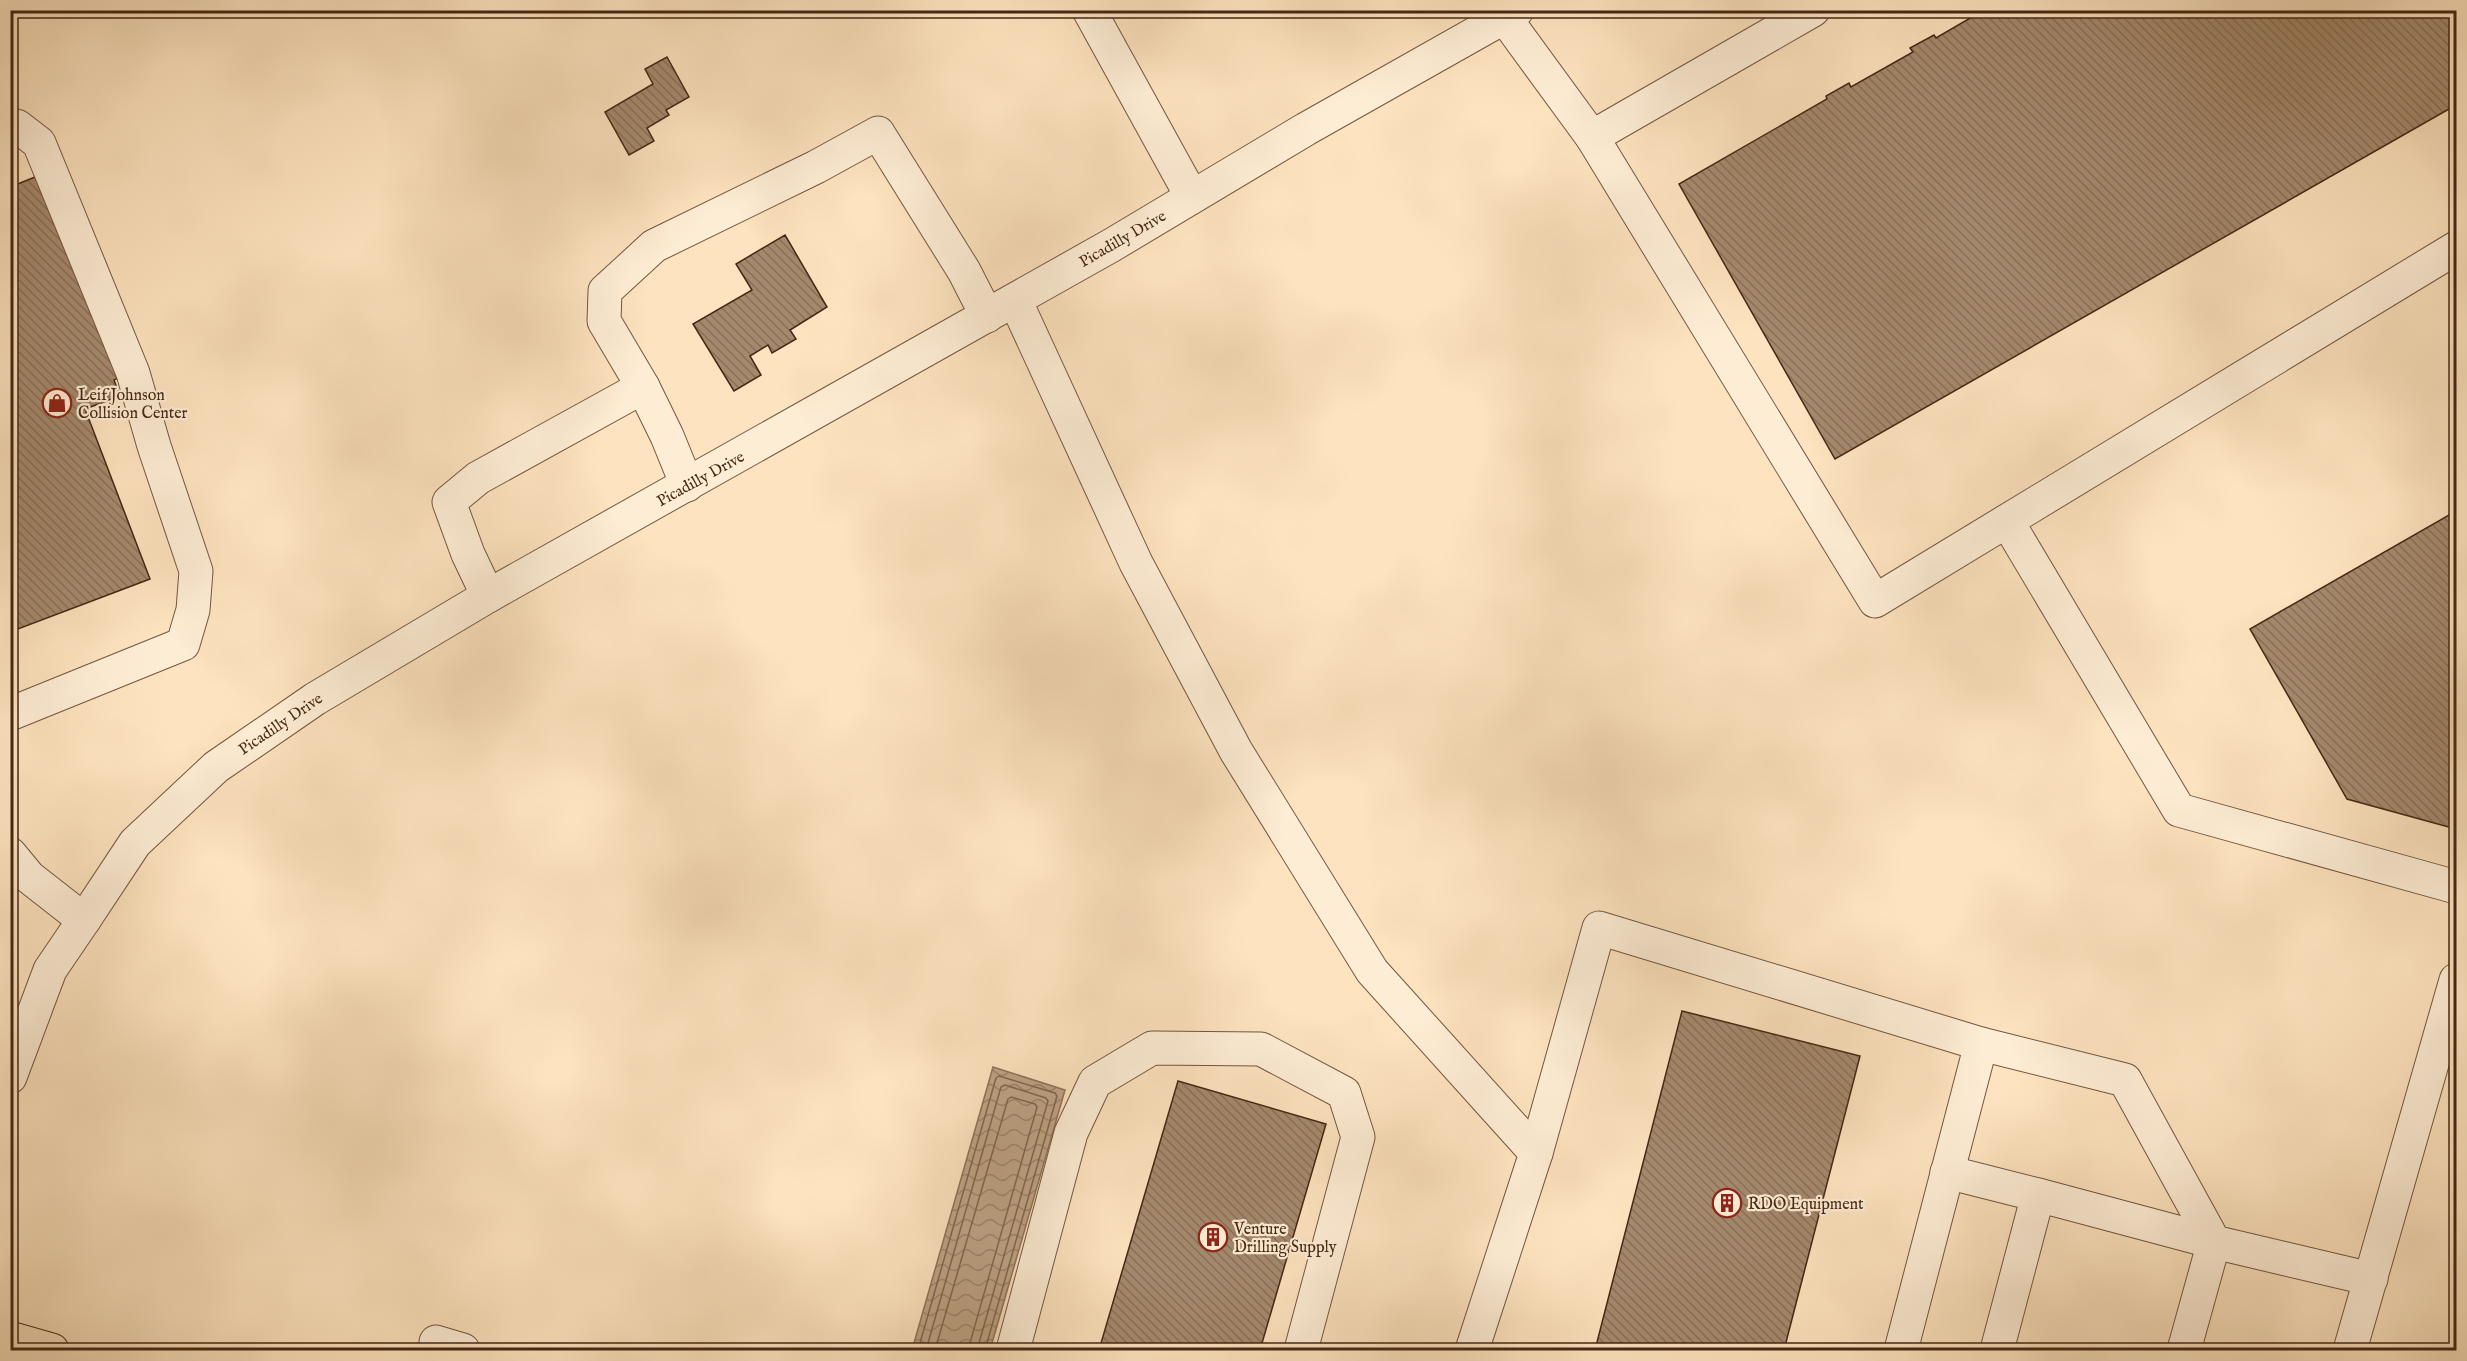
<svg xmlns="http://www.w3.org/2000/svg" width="2467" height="1361" viewBox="0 0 2467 1361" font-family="'IM FELL English',serif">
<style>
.water{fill:url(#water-waves);stroke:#8e7158;stroke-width:1.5}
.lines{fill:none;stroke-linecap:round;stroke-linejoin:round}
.shore{stroke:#82654c;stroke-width:1.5}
.building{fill:url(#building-back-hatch);stroke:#452714;stroke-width:1.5}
.minor-casing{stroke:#73563f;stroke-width:35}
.major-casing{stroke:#452714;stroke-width:35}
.minor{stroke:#feedd5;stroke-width:33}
.major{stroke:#fde3bf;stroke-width:33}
.labels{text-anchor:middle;stroke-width:4.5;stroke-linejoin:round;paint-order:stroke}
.street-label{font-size:16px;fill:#452714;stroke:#feedd5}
.poi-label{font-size:16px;fill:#452714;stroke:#feedd5;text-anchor:start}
</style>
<defs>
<pattern id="water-waves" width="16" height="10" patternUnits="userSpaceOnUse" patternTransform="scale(1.5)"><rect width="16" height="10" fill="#bea385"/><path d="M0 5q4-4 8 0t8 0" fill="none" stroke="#9c856c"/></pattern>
<pattern id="building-back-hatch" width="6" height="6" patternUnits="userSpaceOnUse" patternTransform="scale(1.5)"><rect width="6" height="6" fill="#a5896d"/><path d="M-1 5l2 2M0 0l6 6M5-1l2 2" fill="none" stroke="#887058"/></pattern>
</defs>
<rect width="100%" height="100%" fill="#fde3bf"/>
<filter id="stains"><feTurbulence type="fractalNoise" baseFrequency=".00333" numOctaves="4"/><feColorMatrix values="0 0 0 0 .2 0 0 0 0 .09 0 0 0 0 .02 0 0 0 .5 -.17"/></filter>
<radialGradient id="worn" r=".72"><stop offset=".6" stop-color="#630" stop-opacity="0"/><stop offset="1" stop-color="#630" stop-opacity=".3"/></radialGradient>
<polygon class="water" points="993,1067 1065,1090 990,1350 912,1350"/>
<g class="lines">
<g class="shore">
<polyline points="918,1350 996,1078 999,1076 1055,1093 1057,1096 985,1350"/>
<polyline points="926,1350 1001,1087 1005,1085 1046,1098 1048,1101 977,1350"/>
<polyline points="935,1350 1008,1099 1011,1097 1035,1104 1037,1107 968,1350"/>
</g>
</g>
<g class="building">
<polygon points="1984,10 2456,10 2456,105 1835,459 1679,184 1827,99 1826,96 1849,83 1851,87 1913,52 1910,48 1934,35 1936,38"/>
<polygon points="667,57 689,97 666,110 669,115 647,128 654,141 629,155 605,112 653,84 645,69"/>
<polygon points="40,175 118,378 114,380 120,396 85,409 150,579 10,632 10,187"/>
<polygon points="785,235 827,307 790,330 796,339 772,353 768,345 750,356 761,375 734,391 693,324 752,290 736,264"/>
<polygon points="2456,511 2456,829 2347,799 2250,629"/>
<polygon points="1682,1011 1860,1056 1784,1350 1595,1350"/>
<polygon points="1178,1081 1326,1124 1260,1350 1099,1350"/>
</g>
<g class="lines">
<g class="minor-casing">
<g id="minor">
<polyline points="1089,10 1192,197"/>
<polyline points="1505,18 1592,137 1813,10"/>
<polyline points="10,125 17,126 39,143 133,373 154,446 196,571 193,610 183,644 10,714"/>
<polyline points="1592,137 1875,601 2456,248"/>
<polyline points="1015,300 1136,563 1236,751 1372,971 1536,1153 1472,1350"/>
<polyline points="687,485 667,436 643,387 604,321 605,291 654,246 816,167 878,133 964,271 987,316"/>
<polyline points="2007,521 2179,810 2456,887"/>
<polyline points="488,596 468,554 449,502 478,478 643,387"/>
<polyline points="10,854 29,877 84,920"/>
<polyline points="10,1077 50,970 84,920 135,843 216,767 315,699 488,596 1112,245 1306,129 1517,10"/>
<polyline points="1536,1153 1599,928 1981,1044"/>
<polyline points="1947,1172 2038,1195"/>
<polyline points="436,1342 463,1350"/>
<polyline points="1013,1350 1071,1133 1095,1082 1152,1048 1261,1049 1344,1093 1358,1137 1301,1350"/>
<polyline points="1901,1350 1981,1044 2125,1080 2214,1242 2371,1279"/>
<polyline points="1997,1350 2038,1195 2214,1242 2184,1350"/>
<polyline points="2350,1350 2456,980"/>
</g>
</g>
<g class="major-casing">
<polyline id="major" points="10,1338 52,1350"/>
</g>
<use href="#minor" class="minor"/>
<use href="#major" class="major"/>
</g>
<defs>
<g id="shop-ring" transform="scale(1.5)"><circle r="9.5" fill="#feedd5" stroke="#8f2418" stroke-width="1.5"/><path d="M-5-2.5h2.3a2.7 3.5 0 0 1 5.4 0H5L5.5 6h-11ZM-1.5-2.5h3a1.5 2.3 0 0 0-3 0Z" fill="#8f2418"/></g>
<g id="building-ring" transform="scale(1.5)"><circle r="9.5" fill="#feedd5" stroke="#8f2418" stroke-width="1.5"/><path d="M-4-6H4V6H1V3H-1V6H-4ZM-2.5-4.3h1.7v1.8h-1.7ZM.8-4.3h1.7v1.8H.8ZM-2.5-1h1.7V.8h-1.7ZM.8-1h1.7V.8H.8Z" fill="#8f2418"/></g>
</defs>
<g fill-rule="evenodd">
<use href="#shop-ring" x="57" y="403"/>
<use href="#building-ring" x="1727" y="1203"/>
<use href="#building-ring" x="1213" y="1237"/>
</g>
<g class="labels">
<g class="street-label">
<text transform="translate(1122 238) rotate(-30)" y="6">Picadilly Drive</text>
<text transform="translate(700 478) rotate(-29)" y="6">Picadilly Drive</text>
<text transform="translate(280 723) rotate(-34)" y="6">Picadilly Drive</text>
</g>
<g class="poi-label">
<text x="78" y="400">Leif Johnson<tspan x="78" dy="18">Collision Center</tspan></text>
<text x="1748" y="1209">RDO Equipment</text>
<text x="1234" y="1234">Venture<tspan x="1234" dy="18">Drilling Supply</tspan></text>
</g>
</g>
<rect width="2467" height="1361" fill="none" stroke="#fde3bf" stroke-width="36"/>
<rect x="12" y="12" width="2443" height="1337" fill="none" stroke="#452714" stroke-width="3"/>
<rect x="18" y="18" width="2431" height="1325" fill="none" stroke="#452714" stroke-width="1.5"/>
<rect width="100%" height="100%" filter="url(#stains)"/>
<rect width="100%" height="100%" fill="url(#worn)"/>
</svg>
